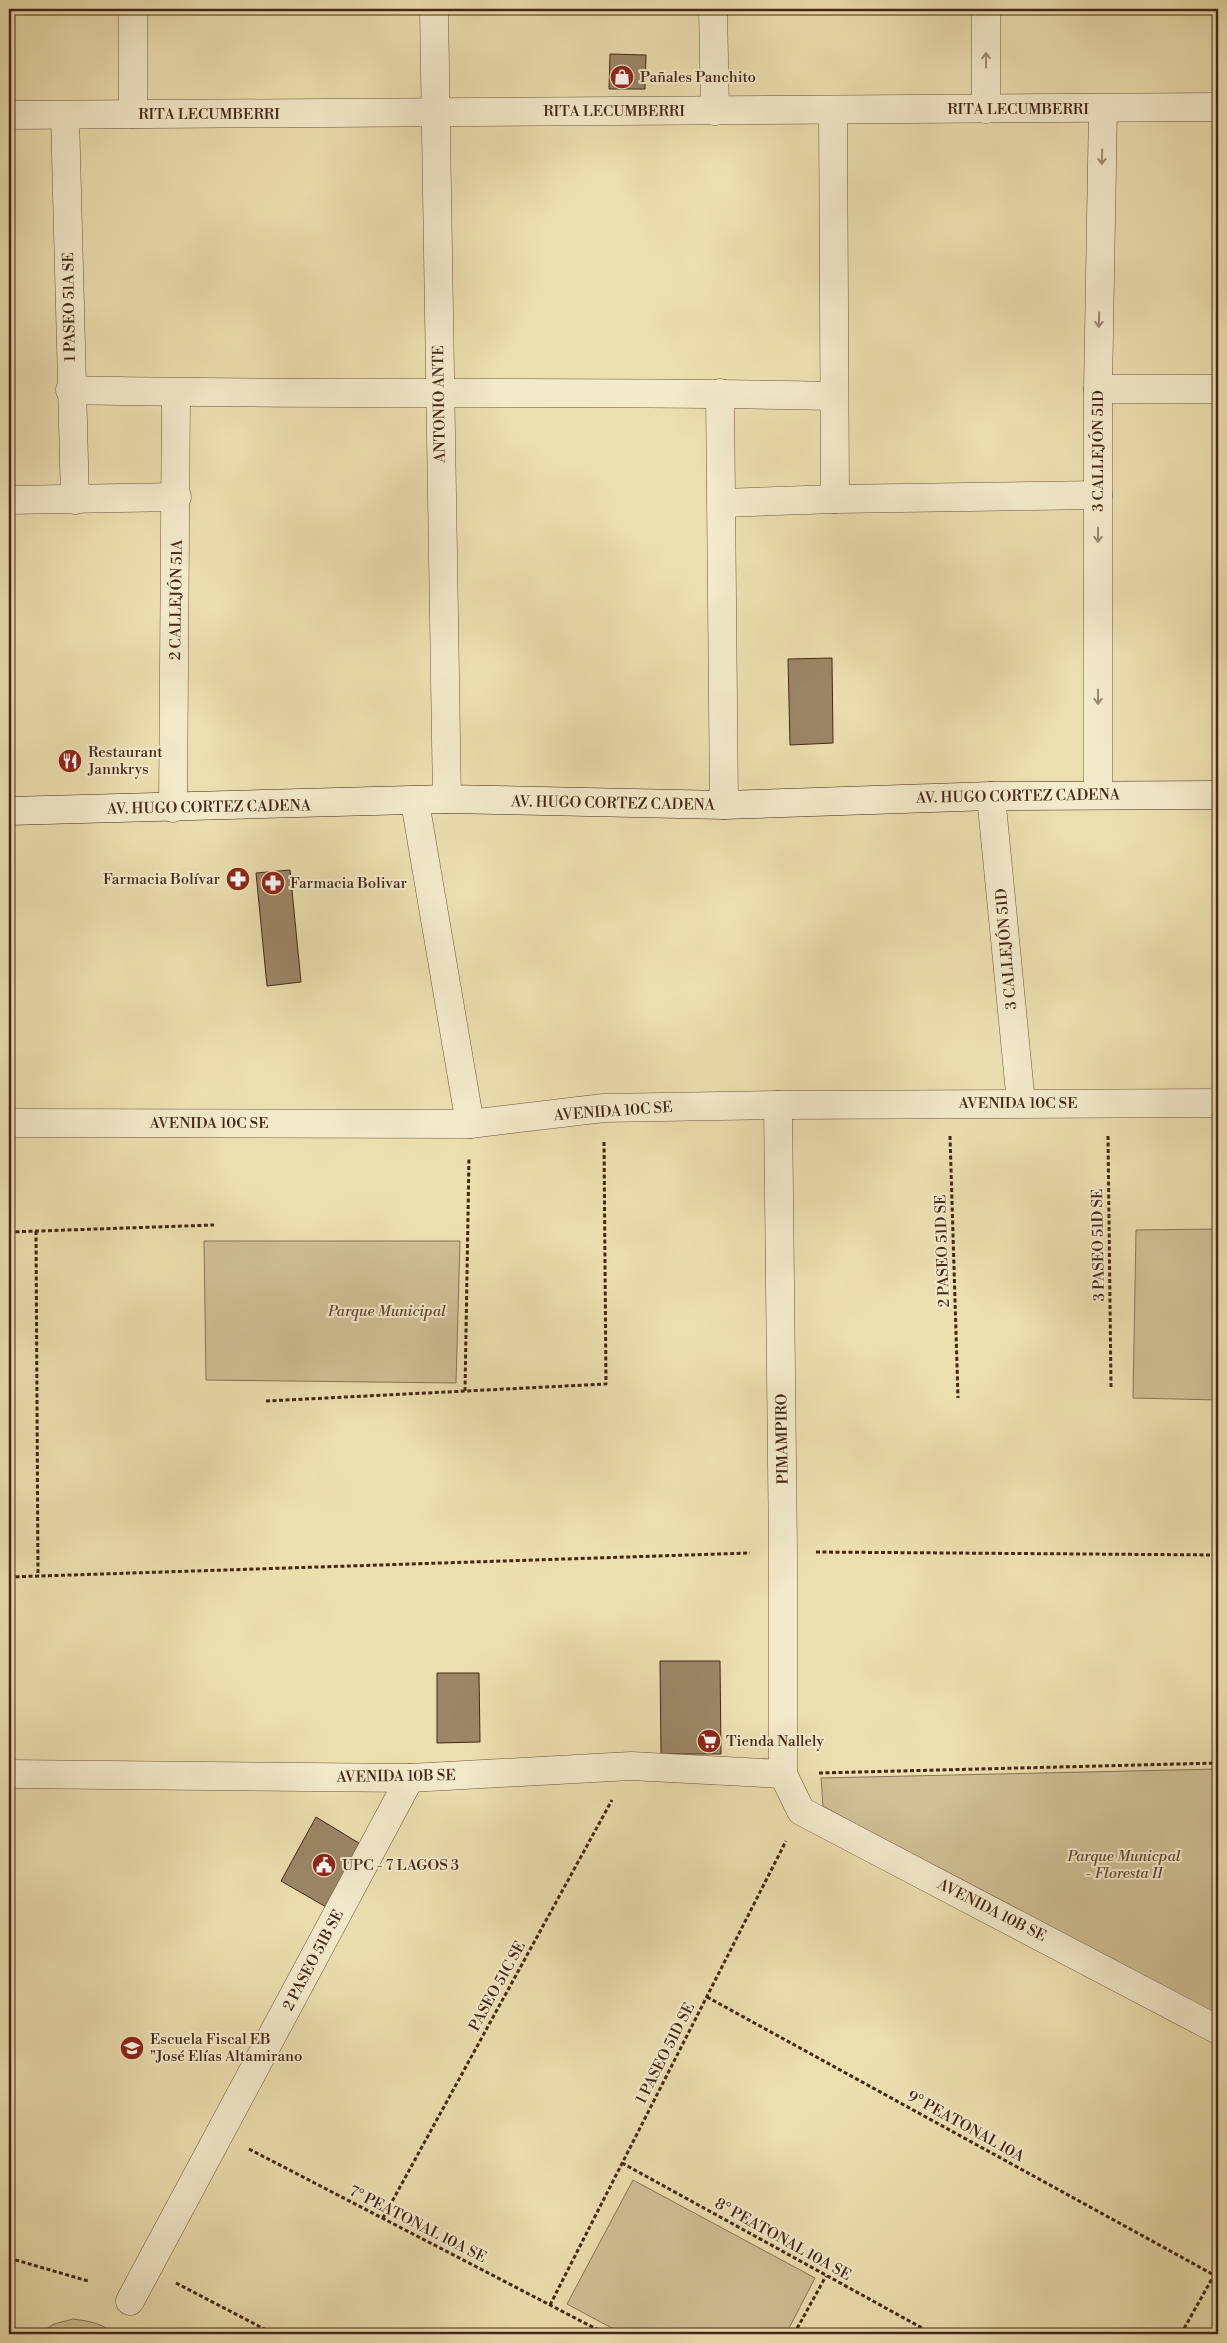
<svg xmlns="http://www.w3.org/2000/svg" width="1227" height="2343" viewBox="0 0 1227 2343" font-family="'Libre Bodoni',serif">
<style>
.green{fill:#cfc096;stroke:#8a7458}
.building{fill:#9b8767;stroke:#442719}
.lines{fill:none;stroke-linecap:round;stroke-linejoin:round}
.street-casing{stroke:#6e553e;stroke-width:29}
.secondary-casing{stroke:#442719;stroke-width:29}
.path{stroke:#442719;stroke-width:3;stroke-dasharray:4 2.5;stroke-linecap:butt}
.street{stroke:#f3eacb;stroke-width:28}
.secondary{stroke:#f3eacb;stroke-width:28}
.oneway{stroke:#9c8872}
.labels{text-anchor:middle;stroke-width:4;stroke-linejoin:round;paint-order:stroke}
.poi-label{font-size:15px;fill:#442719;stroke:#f3eacb;text-anchor:start}
.street-label{font-size:15px;fill:#442719;stroke:#f3eacb}
.park-label{font-size:15px;font-style:italic;fill:#604632;stroke:#f3eacb}
</style>
<rect width="100%" height="100%" fill="#ecdfaf"/>
<filter id="stains"><feTurbulence type="fractalNoise" baseFrequency=".004" numOctaves="4"/><feColorMatrix values="0 0 0 0 .2 0 0 0 0 .09 0 0 0 0 .02 0 0 0 .5 -.17"/></filter>
<radialGradient id="worn" r=".72"><stop offset=".6" stop-color="#630" stop-opacity="0"/><stop offset="1" stop-color="#630" stop-opacity=".3"/></radialGradient>
<g class="green">
<polygon points="1218,1229 1218,1400 1133,1398 1136,1230"/>
<polygon points="204,1241 460,1241 456,1383 206,1380"/>
<polygon points="1218,1769 1218,2025 823,1806 821,1778"/>
<polygon points="633,2180 815,2278 786,2334 623,2334 567,2304"/>
<path d="M73,2319C88,2321 103,2323 114,2334H38L54,2324Z"/>
</g>
<g class="building">
<polygon points="610,54 646,55 645,89 609,89"/>
<polygon points="832,658 833,743 790,745 788,659"/>
<polygon points="290,870 301,982 267,986 256,873"/>
<polygon points="660,1661 720,1661 721,1754 661,1754"/>
<polygon points="437,1673 479,1673 480,1742 437,1743"/>
<polygon points="316,1817 367,1848 333,1911 281,1881"/>
</g>
<g class="lines">
<g class="street-casing">
<g id="street">
<polyline points="434,9 447,799"/>
<polyline points="713,9 715,111"/>
<polyline points="986,9 986,109"/>
<polyline points="833,110 835,499"/>
<polyline points="133,114 133,9"/>
<polyline points="9,115 1218,107"/>
<polyline points="65,115 75,500"/>
<polyline points="1098,389 1218,389"/>
<path d="M70,390C325,396 579,390 833,396"/>
<polyline points="720,393 724,805"/>
<polyline points="9,500 177,497"/>
<polyline points="723,503 835,499 1098,495"/>
<polyline points="1098,794 1098,389 1103,108"/>
<polyline points="991,796 1021,1103"/>
<polyline points="415,802 470,1124"/>
<polyline points="173,808 176,393"/>
<polyline points="778,1105 783,1552 783,1774 801,1811 1218,2030"/>
<polyline points="9,1123 470,1124 604,1108 778,1105 1218,1103"/>
<polyline points="9,1774 410,1778 631,1766 783,1774"/>
<polyline points="130,2301 410,1778"/>
</g>
</g>
<g class="secondary-casing">
<polyline id="secondary" points="9,811 447,799 724,805 991,796 1218,795"/>
</g>
<g class="path">
<polyline points="950,1136 958,1398"/>
<polyline points="1108,1136 1111,1387"/>
<polyline points="36,1231 38,1576"/>
<polyline points="9,1232 214,1225"/>
<polyline points="465,1391 469,1157"/>
<polyline points="266,1401 606,1384 604,1141"/>
<polyline points="816,1552 1218,1555"/>
<polyline points="9,1577 750,1553"/>
<polyline points="819,1773 1218,1763"/>
<polyline points="707,1997 1214,2275"/>
<polyline points="249,2149 606,2334"/>
<polyline points="622,2163 933,2334"/>
<polyline points="383,2218 612,1800"/>
<polyline points="9,2258 88,2281"/>
<polyline points="176,2283 274,2334"/>
<polyline points="550,2305 786,1841"/>
<polyline points="794,2334 826,2276"/>
<polyline points="1181,2334 1218,2268"/>
</g>
<use href="#street" class="street"/>
<use href="#secondary" class="secondary"/>
</g>
<defs><path id="oneway-shaft" d="M-6 0H5M1.5-3L5.5 0L1.5 3" fill="none" stroke-width="1.6" stroke-linecap="round" stroke-linejoin="round" transform="scale(1.25)"/></defs>
<g class="oneway">
<use href="#oneway-shaft" transform="translate(986 60) rotate(-90)"/>
<use href="#oneway-shaft" transform="translate(1102 157) rotate(91)"/>
<use href="#oneway-shaft" transform="translate(1099 320) rotate(91)"/>
<use href="#oneway-shaft" transform="translate(1098 535) rotate(90)"/>
<use href="#oneway-shaft" transform="translate(1098 697) rotate(90)"/>
</g>
<defs>
<g id="shop-disc" transform="scale(1.25)"><circle r="9.5" fill="#8f2418" stroke="#f3eacb"/><path d="M-5-2.5h2.3a2.7 3.5 0 0 1 5.4 0H5L5.5 6h-11ZM-1.5-2.5h3a1.5 2.3 0 0 0-3 0Z" fill="#fff"/></g>
<g id="restaurant-disc" transform="scale(1.25)"><circle r="9.5" fill="#8f2418" stroke="#f3eacb"/><path d="M-5-6h1v4h1v-4h1v4h1v-4h1v5L-1.5 .5V6h-2V.5L-5-1ZM5-6V6H3V1.5H1.5Q1.5-4 5-6Z" fill="#fff"/></g>
<g id="pharmacy-disc" transform="scale(1.25)"><circle r="9.5" fill="#8f2418" stroke="#f3eacb"/><path d="M-2-6h4v4h4v4h-4v4h-4v-4h-4v-4h4Z" fill="#fff"/></g>
<g id="supermarket-disc" transform="scale(1.25)"><circle r="9.5" fill="#8f2418" stroke="#f3eacb"/><path d="M-6-5.5h2.5l.6 2H6L4.5 2H-2.5L-4.4-4H-6ZM-1.5 3.2a1.3 1.3 0 1 0 .1 0ZM3 3.2a1.3 1.3 0 1 0 .1 0Z" fill="#fff"/></g>
<g id="civic-disc" transform="scale(1.25)"><circle r="9.5" fill="#8f2418" stroke="#f3eacb"/><path d="M-.6-6.5H3V-4.5H.6V-3L4-1V1h2V6H-6V1h2V-1L-.6-3ZM-1.2 2.5V6h2.4V2.5Z" fill="#fff"/></g>
<g id="school-disc" transform="scale(1.25)"><circle r="9.5" fill="#8f2418" stroke="#f3eacb"/><path d="M0-5L7-2L0 1L-7-2ZM-4 1L0 2.5L4 1V4Q0 6-4 4Z" fill="#fff"/></g>
</defs>
<g fill-rule="evenodd">
<use href="#shop-disc" x="622" y="77"/>
<use href="#restaurant-disc" x="70" y="761"/>
<use href="#pharmacy-disc" x="238" y="879"/>
<use href="#pharmacy-disc" x="273" y="883"/>
<use href="#supermarket-disc" x="709" y="1741"/>
<use href="#civic-disc" x="324" y="1865"/>
<use href="#school-disc" x="132" y="2048"/>
</g>
<g class="labels">
<g class="poi-label">
<text x="640" y="82">Pañales Panchito</text>
<text x="88" y="757">Restaurant<tspan x="88" dy="17">Jannkrys</tspan></text>
<text x="220" y="884" text-anchor="end">Farmacia Bolívar</text>
<text x="290" y="888">Farmacia Bolivar</text>
<text x="726" y="1746">Tienda Nallely</text>
<text x="342" y="1870">UPC - 7 LAGOS 3</text>
<text x="150" y="2044">Escuela Fiscal EB<tspan x="150" dy="17">"José Elías Altamirano</tspan></text>
</g>
<g class="street-label">
<text x="1018" y="114">RITA LECUMBERRI</text>
<text x="614" y="116">RITA LECUMBERRI</text>
<text x="209" y="119">RITA LECUMBERRI</text>
<text transform="translate(69 307) rotate(-91)" y="5">1 PASEO 51A SE</text>
<text transform="translate(439 404) rotate(-91)" y="5">ANTONIO ANTE</text>
<text transform="translate(1098 451) rotate(-90)" y="5">3 CALLEJÓN 51D</text>
<text transform="translate(176 600) rotate(-89)" y="5">2 CALLEJÓN 51A</text>
<text transform="translate(1018 796) rotate(-1)" y="5">AV. HUGO CORTEZ CADENA</text>
<text transform="translate(613 803) rotate(1)" y="5">AV. HUGO CORTEZ CADENA</text>
<text transform="translate(209 807) rotate(-1)" y="5">AV. HUGO CORTEZ CADENA</text>
<text transform="translate(1006 949) rotate(-95)" y="5">3 CALLEJÓN 51D</text>
<text x="1018" y="1108">AVENIDA 10C SE</text>
<text transform="translate(613 1111) rotate(-4)" y="5">AVENIDA 10C SE</text>
<text x="209" y="1128">AVENIDA 10C SE</text>
<text transform="translate(1098 1245) rotate(-91)" y="5">3 PASEO 51D SE</text>
<text transform="translate(942 1251) rotate(-92)" y="5">2 PASEO 51D SE</text>
<text transform="translate(782 1439) rotate(-91)" y="5">PIMAMPIRO</text>
<text transform="translate(396 1776) rotate(-1)" y="5">AVENIDA 10B SE</text>
<text transform="translate(992 1910) rotate(27)" y="5">AVENIDA 10B SE</text>
<text transform="translate(313 1960) rotate(-62)" y="5">2 PASEO 51B SE</text>
<text transform="translate(497 1986) rotate(-61)" y="5">PASEO 51C SE</text>
<text transform="translate(665 2053) rotate(-63)" y="5">1 PASEO 51D SE</text>
<text transform="translate(966 2126) rotate(29)" y="5">9° PEATONAL 10A</text>
<text transform="translate(418 2224) rotate(27)" y="5">7° PEATONAL 10A SE</text>
<text transform="translate(783 2239) rotate(29)" y="5">8° PEATONAL 10A SE</text>
</g>
<g class="park-label">
<text x="387" y="1316">Parque Municipal</text>
<text x="1124" y="1861">Parque Municpal<tspan x="1124" dy="17">- Floresta II</tspan></text>
</g>
</g>
<rect width="1227" height="2343" fill="none" stroke="#ecdfaf" stroke-width="30"/>
<rect x="10" y="10" width="1207" height="2323" fill="none" stroke="#442719" stroke-width="2.5"/>
<rect x="15" y="15" width="1197" height="2313" fill="none" stroke="#442719"/>
<rect width="100%" height="100%" filter="url(#stains)"/>
<rect width="100%" height="100%" fill="url(#worn)"/>
</svg>
